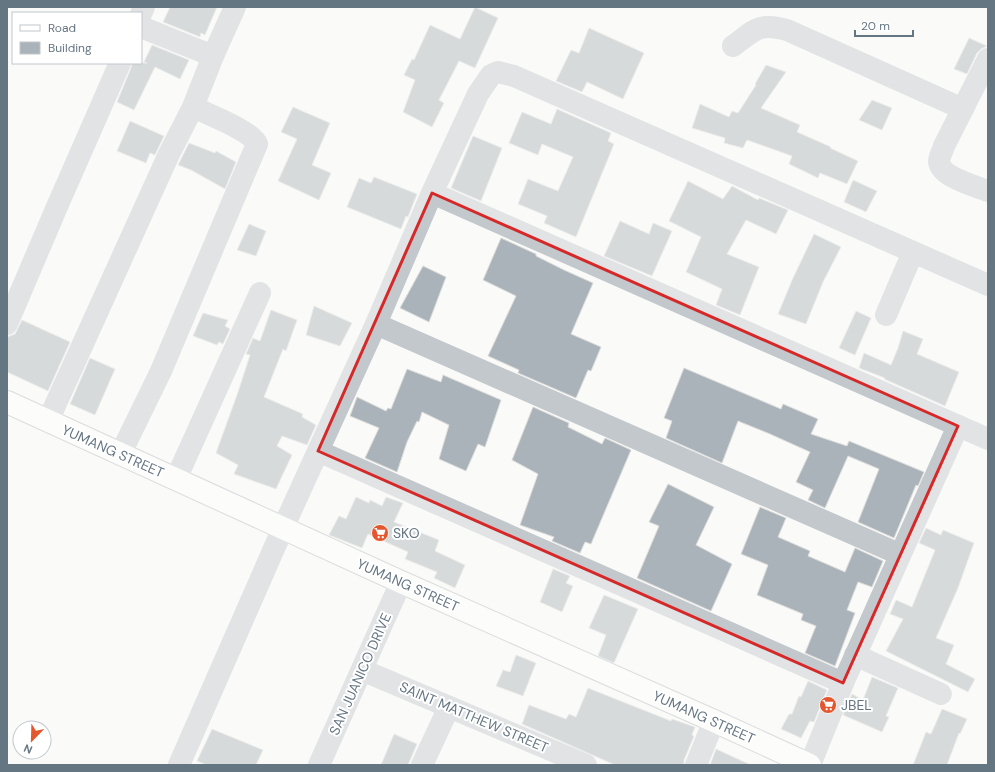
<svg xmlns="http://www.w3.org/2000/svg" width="995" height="772" viewBox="0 0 995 772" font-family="'DM Sans',sans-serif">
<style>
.building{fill:#aab3b9;stroke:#dcdcda}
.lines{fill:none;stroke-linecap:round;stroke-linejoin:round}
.major-casing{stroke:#b5babe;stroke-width:24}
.minor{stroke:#c3c8cc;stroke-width:22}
.major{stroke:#fff;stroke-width:22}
.marked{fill:none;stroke:#d62828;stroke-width:3;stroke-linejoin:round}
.labels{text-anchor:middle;stroke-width:4;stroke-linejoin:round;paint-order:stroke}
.street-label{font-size:14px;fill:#657683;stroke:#fff}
.poi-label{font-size:14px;fill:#657683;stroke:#fff;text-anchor:start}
</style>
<rect width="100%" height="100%" fill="#fafaf8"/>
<g class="building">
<polygon points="170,7 217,7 205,35 201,33 200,37 163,22"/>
<polygon points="475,7 498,18 475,68 459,61 439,100 444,103 432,127 403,112 415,80 404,75 412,59 414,60 430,25 460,39"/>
<polygon points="589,28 644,53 623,99 587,82 582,92 556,81 571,50 579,53"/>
<polygon points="969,38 987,46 981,49 977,53 967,74 954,69"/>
<polygon points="152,45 189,60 180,79 155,67 134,110 117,102 131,68 132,63 147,63 144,62"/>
<polygon points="766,65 786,72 761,108 800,125 797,132 831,147 830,148 858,161 847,184 820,173 818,178 789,164 792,156 747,140 743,148 724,143 725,138 692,128 700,104 729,117 732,111 738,113 756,85 755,84"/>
<polygon points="872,100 892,108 882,130 859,120"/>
<polygon points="293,107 330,123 312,165 331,173 319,200 278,181 297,139 281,132"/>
<polygon points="557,109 611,133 608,141 614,144 576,237 544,223 547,216 518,204 528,179 558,191 573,157 542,144 538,155 509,143 522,112 551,124"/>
<polygon points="130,121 164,136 155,155 150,153 146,163 117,151"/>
<polygon points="473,136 502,148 481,201 451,188"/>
<polygon points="189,143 215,153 216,151 236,162 225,189 191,170 178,165"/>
<polygon points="374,177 417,194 408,217 406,216 401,229 347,207 359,178 371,183"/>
<polygon points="853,180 877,191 866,212 844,202"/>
<polygon points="688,181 723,199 732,186 758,200 759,198 788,210 776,234 746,220 727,254 759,267 740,315 716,305 722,289 686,272 701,237 669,221"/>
<polygon points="620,221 649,234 653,223 672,231 652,276 604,256"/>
<polygon points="249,224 266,231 256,256 237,250"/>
<polygon points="814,234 841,247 823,282 806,324 778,314 793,278"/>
<polygon points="501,238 536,254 536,256 564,270 593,283 571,334 601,347 591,371 588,370 576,398 518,373 519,370 488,356 516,296 483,280"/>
<polygon points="423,266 446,277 429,322 400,308"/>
<polygon points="314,306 352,323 340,346 306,335"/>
<polygon points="271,310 297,320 286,351 283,349 264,397 303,414 302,417 316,425 307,445 282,436 277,446 292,455 276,489 234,474 238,465 216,453 238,392 250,355 246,354 253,338 260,341"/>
<polygon points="856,311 871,318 855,355 839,348"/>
<polygon points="203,313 228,320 225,326 230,329 223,344 219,342 217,345 193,336"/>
<polygon points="22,320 70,342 48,391 7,372 7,337 15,334"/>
<polygon points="903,331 923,339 917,354 959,372 945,406 884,379 885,378 859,368 864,353 891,365 898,348"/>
<polygon points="90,358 115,369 95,415 70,404"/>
<polygon points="684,368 781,409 783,404 818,419 811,434 847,446 849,441 924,472 918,486 916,485 894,538 858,522 879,469 848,456 825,508 808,500 813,490 796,482 810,452 770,434 738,421 722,463 666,438 672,421 664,418"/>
<polygon points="407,369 441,382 443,375 501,400 485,447 478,444 466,471 439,459 449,425 422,412 419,422 417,421 407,442 397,472 365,458 379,428 350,416 357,397 386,411 388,408 391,409"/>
<polygon points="533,407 569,423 568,427 602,444 605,438 631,450 591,544 585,542 580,553 552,541 554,537 520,525 538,474 512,460"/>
<polygon points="668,484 714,507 696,545 732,564 711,611 637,578 659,526 649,522"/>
<polygon points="356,497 369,503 370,500 382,506 386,497 403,503 394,522 439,540 435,551 465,565 455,588 434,578 437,572 405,559 408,552 368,534 362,548 329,535 339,516 346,519"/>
<polygon points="760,507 786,518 778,537 810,551 808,556 845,572 855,548 883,561 872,587 858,582 847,610 855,613 835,666 805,653 816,626 801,620 803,614 757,595 768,565 741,554"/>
<polygon points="926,528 941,535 943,530 974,543 958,588 936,638 954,645 946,664 975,679 968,692 886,651 903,619 890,614 896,600 912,607 935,550 919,543"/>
<polygon points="553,569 570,576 566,583 573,586 562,612 540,602"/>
<polygon points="604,595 638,609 614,663 598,656 606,635 589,628"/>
<polygon points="516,655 536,663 523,696 496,686 503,670 510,672"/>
<polygon points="872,677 898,688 886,716 889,717 882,732 843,715 852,694 863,700"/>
<polygon points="808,681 827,690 814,722 810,721 801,738 781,729 789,714 792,714 799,696 801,697"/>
<polygon points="588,688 671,721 672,719 695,727 692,735 694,736 684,760 684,765 615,765 522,724 529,705 566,719 569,714 576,717"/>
<polygon points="942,709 967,719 960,734 959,733 947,765 913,765 926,732 931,734"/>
<polygon points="212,729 263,750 256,765 207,765 197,761"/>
<polygon points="394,734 417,744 408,765 381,765"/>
<polygon points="716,749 751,765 710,765"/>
</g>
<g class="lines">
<g class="major-casing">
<polyline id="major" points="7,402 401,582 714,721 810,765"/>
</g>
<g class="minor">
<polyline points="141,14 144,7"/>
<polyline points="141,27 213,56"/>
<path d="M733,46C755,30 758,22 787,30L963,109"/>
<path d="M988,59L944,146C943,150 939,157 939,161C940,177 975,186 988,191"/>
<polyline points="432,193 988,439"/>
<polyline points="886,315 913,252"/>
<polyline points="7,324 56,209 120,63"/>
<polyline points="376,324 899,554"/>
<polyline points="48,421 169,154 193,107 213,56 235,7"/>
<polyline points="318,451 843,683"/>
<path d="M120,455L161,371L257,144C254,132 205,113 193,107"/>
<polyline points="176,479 260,293"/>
<polyline points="855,655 941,694"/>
<polyline points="362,670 586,765"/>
<polyline points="179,765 283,528 376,324 432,193 478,94 491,75 498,72 514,76 988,285"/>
<polyline points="319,765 401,582"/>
<polyline points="422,765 449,707"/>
<polyline points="696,765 714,721"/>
<polyline points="810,765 843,683 958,426"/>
</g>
<use href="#major" class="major"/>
</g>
<path d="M0 0H995V772H0ZM432,193L958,426L843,683L318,451Z" fill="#fafaf8" fill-opacity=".55" fill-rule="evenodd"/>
<path class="marked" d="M432,193L958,426L843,683L318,451Z"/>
<defs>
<g id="supermarket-disc" transform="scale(0.9)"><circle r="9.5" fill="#e4572e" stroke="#fff"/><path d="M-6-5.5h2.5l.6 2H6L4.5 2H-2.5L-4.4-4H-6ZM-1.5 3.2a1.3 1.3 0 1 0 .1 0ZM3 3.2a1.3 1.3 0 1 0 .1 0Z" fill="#fff"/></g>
</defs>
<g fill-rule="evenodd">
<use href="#supermarket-disc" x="380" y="533"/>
<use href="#supermarket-disc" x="828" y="705"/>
</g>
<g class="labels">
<g class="street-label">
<text transform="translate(113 451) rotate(24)" y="5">YUMANG STREET</text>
<text transform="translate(408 585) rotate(24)" y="5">YUMANG STREET</text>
<text transform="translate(360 674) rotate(-66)" y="5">SAN JUANICO DRIVE</text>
<text transform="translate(474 717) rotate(23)" y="5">SAINT MATTHEW STREET</text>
<text transform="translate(704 717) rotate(24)" y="5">YUMANG STREET</text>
</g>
<g class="poi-label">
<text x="393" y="538">SKO</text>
<text x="841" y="710">JBEL</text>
</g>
</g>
<rect width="995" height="772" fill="none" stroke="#657683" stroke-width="16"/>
<rect x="12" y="12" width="130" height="52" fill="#ffffff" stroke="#c1c8cd"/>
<rect x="20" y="25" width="20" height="6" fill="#ffffff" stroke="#c1c8cd"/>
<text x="48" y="32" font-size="12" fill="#657683">Road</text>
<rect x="20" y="42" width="20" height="12" fill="#aab3b9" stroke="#c1c8cd"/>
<text x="48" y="52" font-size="12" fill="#657683">Building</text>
<g transform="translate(32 740) rotate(203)"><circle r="19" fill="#ffffff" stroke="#c1c8cd"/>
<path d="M0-3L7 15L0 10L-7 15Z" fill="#e4572e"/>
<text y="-6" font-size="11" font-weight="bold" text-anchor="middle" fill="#657683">N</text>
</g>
<path d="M855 30v6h58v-6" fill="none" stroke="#657683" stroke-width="2"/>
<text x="861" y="30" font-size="12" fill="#657683" stroke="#ffffff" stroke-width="3" paint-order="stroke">20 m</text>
</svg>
